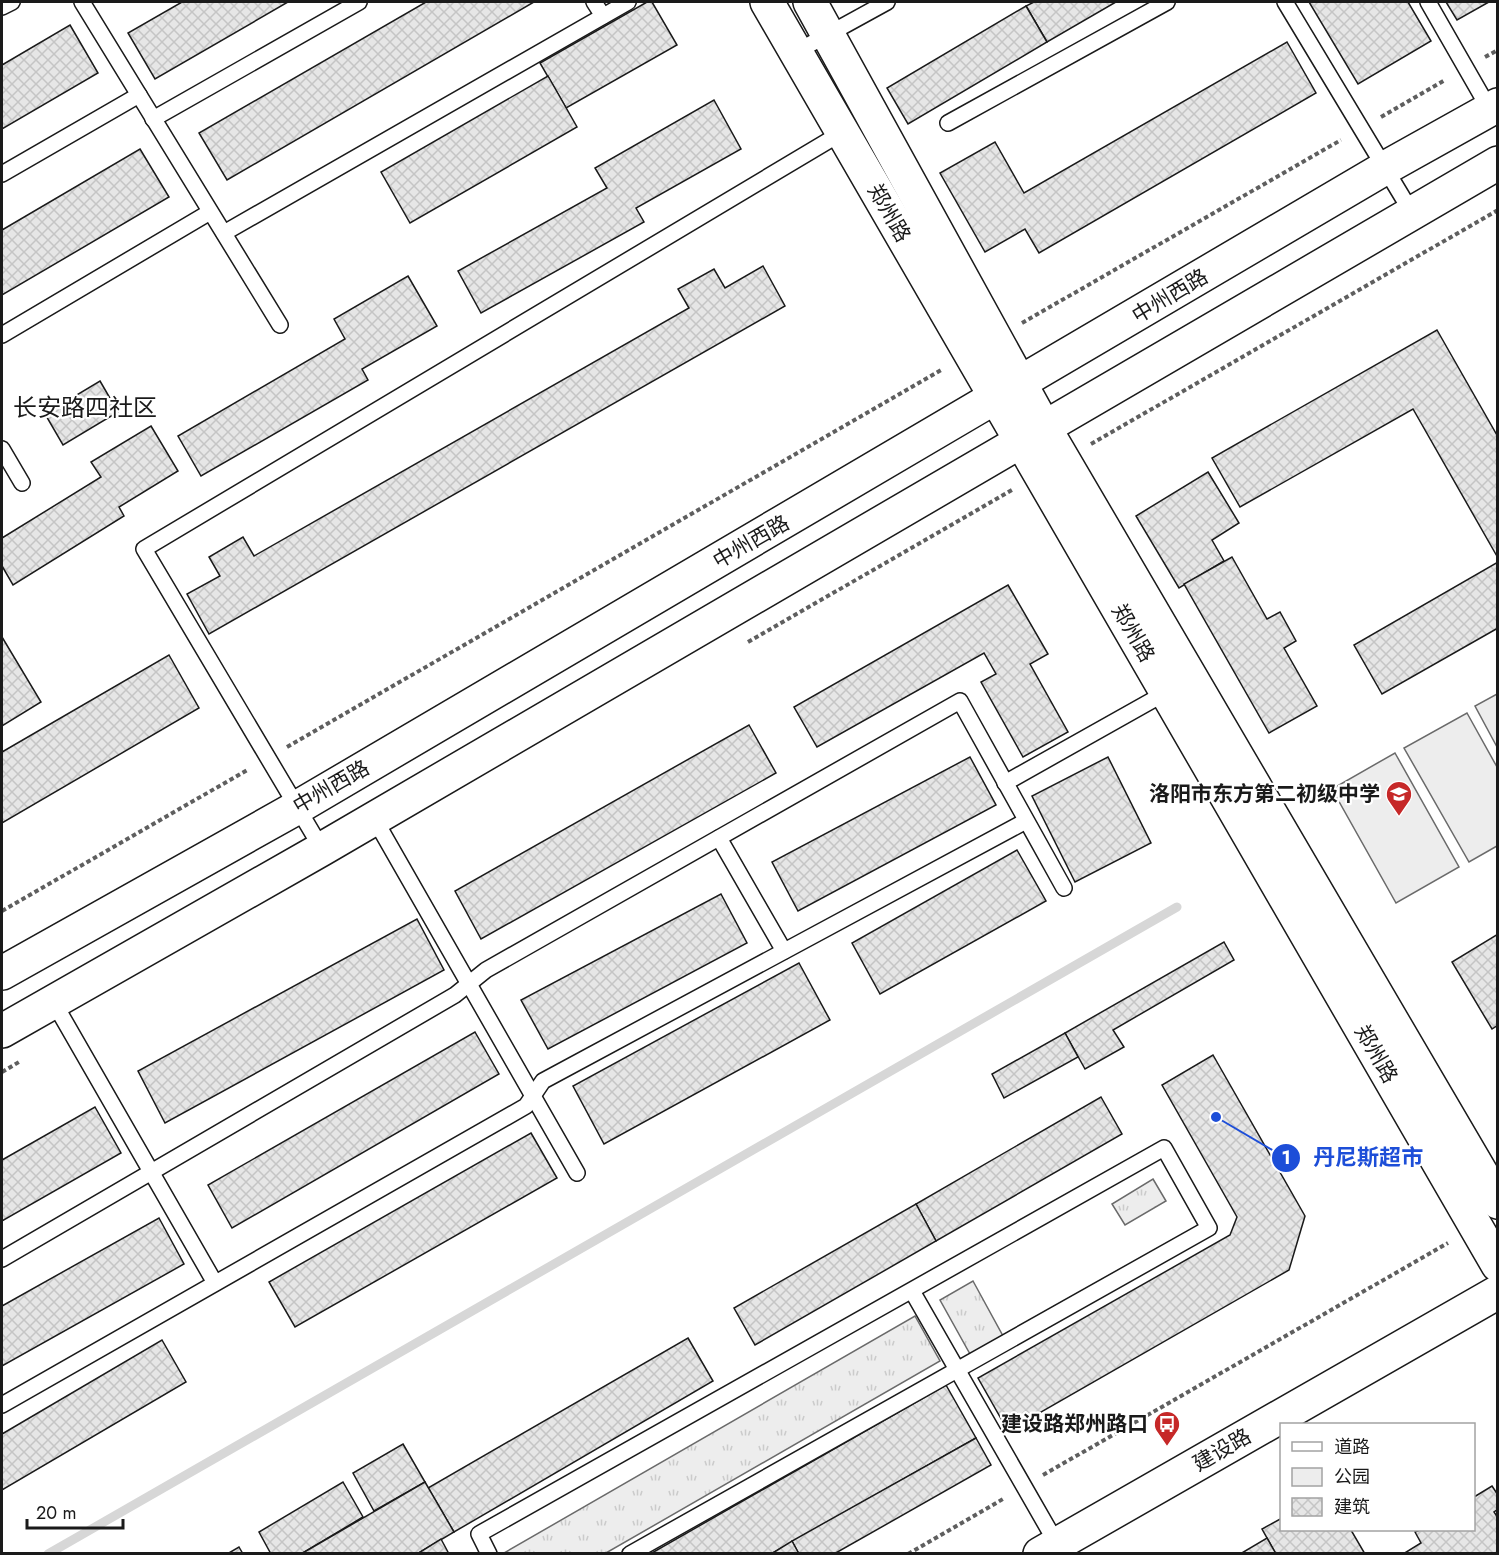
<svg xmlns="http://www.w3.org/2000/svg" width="1499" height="1555" viewBox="0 0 1499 1555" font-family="Jost,'Noto Sans SC',sans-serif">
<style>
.grass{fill:url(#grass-tufts);stroke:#6a6a6a;stroke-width:1.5}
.park{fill:#ededed;stroke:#6a6a6a;stroke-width:1.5}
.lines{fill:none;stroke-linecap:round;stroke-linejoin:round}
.stream{stroke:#d7d7d7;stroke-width:9}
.building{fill:url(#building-cross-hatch);stroke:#1a1a1a;stroke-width:1.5}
.service-casing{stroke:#1a1a1a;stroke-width:18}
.tertiary-casing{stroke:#1a1a1a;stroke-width:36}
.primary-casing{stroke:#1a1a1a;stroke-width:36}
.path{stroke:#5f5f5f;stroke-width:4;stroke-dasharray:4.5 3;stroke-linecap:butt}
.service{stroke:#fff;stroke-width:15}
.tertiary{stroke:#fff;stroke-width:33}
.primary{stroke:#fff;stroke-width:33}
.labels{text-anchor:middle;stroke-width:4.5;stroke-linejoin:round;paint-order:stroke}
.street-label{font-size:21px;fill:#1a1a1a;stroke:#fff}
.poi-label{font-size:21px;font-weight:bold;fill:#1a1a1a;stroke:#fff;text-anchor:end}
.quarter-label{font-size:24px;fill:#1a1a1a;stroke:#fff}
.leader{fill:none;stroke:#1d4ed8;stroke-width:2}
.callout-dot{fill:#1d4ed8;stroke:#fff;stroke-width:2}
.mark-label{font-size:18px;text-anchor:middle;font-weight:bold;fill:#fff}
.callout-label{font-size:22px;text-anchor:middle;font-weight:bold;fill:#1d4ed8;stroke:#fff;stroke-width:4.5;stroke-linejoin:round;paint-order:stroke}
</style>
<defs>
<pattern id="grass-tufts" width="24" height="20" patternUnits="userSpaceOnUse" patternTransform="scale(1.5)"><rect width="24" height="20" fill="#ededed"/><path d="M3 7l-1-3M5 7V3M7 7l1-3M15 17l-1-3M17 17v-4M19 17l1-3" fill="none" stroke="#cbcbcb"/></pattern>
<pattern id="building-cross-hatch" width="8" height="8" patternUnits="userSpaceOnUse" patternTransform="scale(1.5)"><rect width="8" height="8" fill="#e6e6e6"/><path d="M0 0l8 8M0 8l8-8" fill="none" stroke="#c5c5c5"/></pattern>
</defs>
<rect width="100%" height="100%" fill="#fff"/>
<g class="grass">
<polygon points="1153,1179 1166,1201 1125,1225 1112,1204"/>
<polygon points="973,1281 1003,1336 970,1354 940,1300"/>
<polygon points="915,1316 940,1361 606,1553 504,1553"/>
</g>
<g class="park">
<polygon points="1497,694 1497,747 1475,706"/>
<polygon points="1467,713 1497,767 1497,846 1469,862 1404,748"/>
<polygon points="1395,753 1459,867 1396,903 1332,789"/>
</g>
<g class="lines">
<polyline class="stream" points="48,1554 1177,907"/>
</g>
<g class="building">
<polygon points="182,2 288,2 155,79 128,33"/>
<polygon points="426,2 534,2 227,180 199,133"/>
<polygon points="647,2 652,2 677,45 566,108 540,63"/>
<polygon points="1034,2 1116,2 1047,42 1026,6"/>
<polygon points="1309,2 1408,2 1431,41 1358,84"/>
<polygon points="1446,2 1489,2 1457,20"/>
<polygon points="1026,6 1047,42 908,124 887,88"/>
<polygon points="70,25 98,73 2,129 2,65"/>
<polygon points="1287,42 1316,93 1039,253 1025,229 985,252 940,173 995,142 1024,193"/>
<polygon points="548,76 577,127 410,223 381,172"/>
<polygon points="714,100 741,149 636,208 644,222 481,313 458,271 607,188 595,168"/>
<polygon points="140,149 169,197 2,295 2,230"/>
<polygon points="763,266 785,306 209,634 187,594 220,576 209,557 243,537 254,556 689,308 678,289 714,269 725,288"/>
<polygon points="408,276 437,326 362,369 368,380 201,476 178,436 345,339 334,319"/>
<polygon points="1437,330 1498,437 1498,558 1413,409 1240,507 1212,458"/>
<polygon points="100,381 118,412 63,445 45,414"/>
<polygon points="151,426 178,471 119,507 124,516 13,585 2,566 2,538 101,477 91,462"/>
<polygon points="1208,472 1239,523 1212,540 1224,561 1179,588 1136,516"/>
<polygon points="1232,557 1267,619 1280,612 1296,641 1284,648 1317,706 1269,733 1184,584"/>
<polygon points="1498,562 1498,628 1382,694 1354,645"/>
<polygon points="1008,585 1048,654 1030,664 1068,732 1023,757 981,682 996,674 984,653 817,747 794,707"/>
<polygon points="2,637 41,702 2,726"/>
<polygon points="169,655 199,708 2,823 2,752"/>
<polygon points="749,725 776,773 481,939 455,891"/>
<polygon points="970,757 996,805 798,911 772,862"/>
<polygon points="1108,757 1151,843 1075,882 1032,796"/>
<polygon points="1017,850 1046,901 880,994 852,943"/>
<polygon points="721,894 747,943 548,1049 521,1000"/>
<polygon points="417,919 444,970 165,1123 138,1071"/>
<polygon points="1498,934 1498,1025 1492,1029 1452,962"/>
<polygon points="1224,942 1234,960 1113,1030 1124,1047 1085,1069 1065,1033"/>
<polygon points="799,963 830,1020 604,1144 573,1086"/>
<polygon points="475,1032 499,1074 232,1228 208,1185"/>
<polygon points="1065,1033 1078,1057 1004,1098 992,1074"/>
<polygon points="1213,1055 1305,1216 1289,1270 1008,1431 978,1378 1230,1235 1237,1217 1162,1085"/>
<polygon points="1101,1097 1122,1134 936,1241 916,1204"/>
<polygon points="95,1107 121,1153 2,1221 2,1160"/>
<polygon points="531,1133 557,1178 295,1327 269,1282"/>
<polygon points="916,1204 936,1241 755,1345 734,1308"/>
<polygon points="159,1218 184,1264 2,1366 2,1306"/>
<polygon points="688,1338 713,1381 454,1532 428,1488"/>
<polygon points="162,1340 186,1382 2,1490 2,1434"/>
<polygon points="946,1385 976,1438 771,1554 650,1554"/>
<polygon points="976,1438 991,1465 834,1554 799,1554 792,1541"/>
<polygon points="403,1444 425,1482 374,1511 353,1473"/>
<polygon points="343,1482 363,1517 301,1554 271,1554 259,1532"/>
<polygon points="425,1482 454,1532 417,1554 301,1554"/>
<polygon points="1492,1486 1498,1495 1498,1509 1494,1512 1498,1518 1498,1554 1403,1554 1421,1543 1415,1532 1420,1530 1474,1530 1474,1497"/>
<polygon points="1282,1518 1282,1530 1351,1530 1365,1554 1276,1554 1262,1529"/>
<polygon points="1267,1538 1276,1554 1240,1554"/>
<polygon points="441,1539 449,1554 417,1554"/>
<polygon points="792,1541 799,1554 771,1554"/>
<polygon points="239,1547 243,1554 227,1554"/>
</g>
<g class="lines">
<g class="service-casing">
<g id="service">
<polyline points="82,2 280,325"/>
<polyline points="594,2 603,16"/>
<polyline points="1285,2 1412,213"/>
<polyline points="1428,2 1491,112"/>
<polyline points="2,7 12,2"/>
<polyline points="796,52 887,2"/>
<polyline points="153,119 359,2"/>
<polyline points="948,123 1167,2"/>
<polyline points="2,174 139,95"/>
<polyline points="224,233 628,2"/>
<polyline points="2,335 210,212"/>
<polyline points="2,449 22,483"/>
<polyline points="1005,783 1167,692"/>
<polyline points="374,818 577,1173"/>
<polyline points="719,838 784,951"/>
<polyline points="322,849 144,549 843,132"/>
<polyline points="53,1001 215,1283"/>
<polyline points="2,1259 455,995 486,970 960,701 1064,888"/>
<polyline points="912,1291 1057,1544"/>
<polyline points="2,1405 526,1106 543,1081 1026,821"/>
<polyline points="489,1554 479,1534 1164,1148 1209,1228 630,1554"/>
</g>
</g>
<g class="tertiary-casing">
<g id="tertiary">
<polyline points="767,2 1498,1265"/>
<polyline points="810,2 1044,427 1498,1202"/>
<polyline points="1040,1554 1498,1292"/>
</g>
</g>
<g class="primary-casing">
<g id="primary">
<polyline points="2,973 298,807 1385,168 1498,105"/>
<polyline points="2,1031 322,849 1498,163"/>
</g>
</g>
<g class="path">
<polyline points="1485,57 1498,50"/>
<polyline points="1381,117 1445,80"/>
<polyline points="1022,323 1341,140"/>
<polyline points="1091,444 1498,210"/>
<polyline points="748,642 1012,490"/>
<polyline points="287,747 943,369"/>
<polyline points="2,911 249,769"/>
<polyline points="2,1072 19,1062"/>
<polyline points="1043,1475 1448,1243"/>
<polyline points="908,1554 1003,1499"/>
</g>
<use href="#service" class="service"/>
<use href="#tertiary" class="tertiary"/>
<use href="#primary" class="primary"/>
</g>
<defs>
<g id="school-pin" transform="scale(1.35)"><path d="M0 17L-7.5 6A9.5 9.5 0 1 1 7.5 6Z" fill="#c62828" stroke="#fff"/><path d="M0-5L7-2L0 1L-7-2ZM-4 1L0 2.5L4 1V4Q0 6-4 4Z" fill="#fff"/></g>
<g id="bus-pin" transform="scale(1.35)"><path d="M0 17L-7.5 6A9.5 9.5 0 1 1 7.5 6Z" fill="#c62828" stroke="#fff"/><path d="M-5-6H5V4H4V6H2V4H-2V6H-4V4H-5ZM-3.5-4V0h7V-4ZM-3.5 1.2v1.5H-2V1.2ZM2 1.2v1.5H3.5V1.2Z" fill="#fff"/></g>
</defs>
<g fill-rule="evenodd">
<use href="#school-pin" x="1399" y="794"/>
<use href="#bus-pin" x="1167" y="1424"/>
</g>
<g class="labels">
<g class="street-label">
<text transform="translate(889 213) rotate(60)" y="7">郑州路</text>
<text transform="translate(1170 296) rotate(-31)" y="7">中州西路</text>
<text transform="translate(751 542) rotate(-30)" y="7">中州西路</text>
<text transform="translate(1133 633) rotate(60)" y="7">郑州路</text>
<text transform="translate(331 787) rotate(-30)" y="7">中州西路</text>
<text transform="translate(1376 1054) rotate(60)" y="7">郑州路</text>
<text transform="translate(1222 1450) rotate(-30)" y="7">建设路</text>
</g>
<g class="poi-label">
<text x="1380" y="801">洛阳市东方第二初级中学</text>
<text x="1148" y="1431">建设路郑州路口</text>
</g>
<g class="quarter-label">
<text x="85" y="416">长安路四社区</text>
</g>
</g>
<path class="leader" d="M1216 1117L1286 1158"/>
<g class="callout-dot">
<circle cx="1216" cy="1117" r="6"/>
<circle cx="1286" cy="1158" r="15"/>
</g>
<g class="mark-label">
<text x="1286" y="1164">1</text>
</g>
<g class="callout-label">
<text x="1368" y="1165">丹尼斯超市</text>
</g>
<rect width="1499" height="1555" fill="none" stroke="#1a1a1a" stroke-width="6"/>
<rect x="1280" y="1423" width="195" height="108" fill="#ffffff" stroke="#a3a3a3" stroke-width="1.5"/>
<rect x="1292" y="1442" width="30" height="9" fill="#ffffff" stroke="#a3a3a3" stroke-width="1.5"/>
<text x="1334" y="1453" font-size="18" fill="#1a1a1a">道路</text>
<rect x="1292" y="1468" width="30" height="18" fill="#ededed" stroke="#a3a3a3" stroke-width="1.5"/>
<text x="1334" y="1483" font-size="18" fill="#1a1a1a">公园</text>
<rect x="1292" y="1498" width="30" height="18" fill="url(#building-cross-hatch)" stroke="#a3a3a3" stroke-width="1.5"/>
<text x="1334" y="1513" font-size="18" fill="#1a1a1a">建筑</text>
<path d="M27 1519v9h96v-9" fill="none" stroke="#1a1a1a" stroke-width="3"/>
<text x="36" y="1519" font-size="18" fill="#1a1a1a" stroke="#ffffff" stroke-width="4.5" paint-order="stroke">20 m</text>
</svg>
